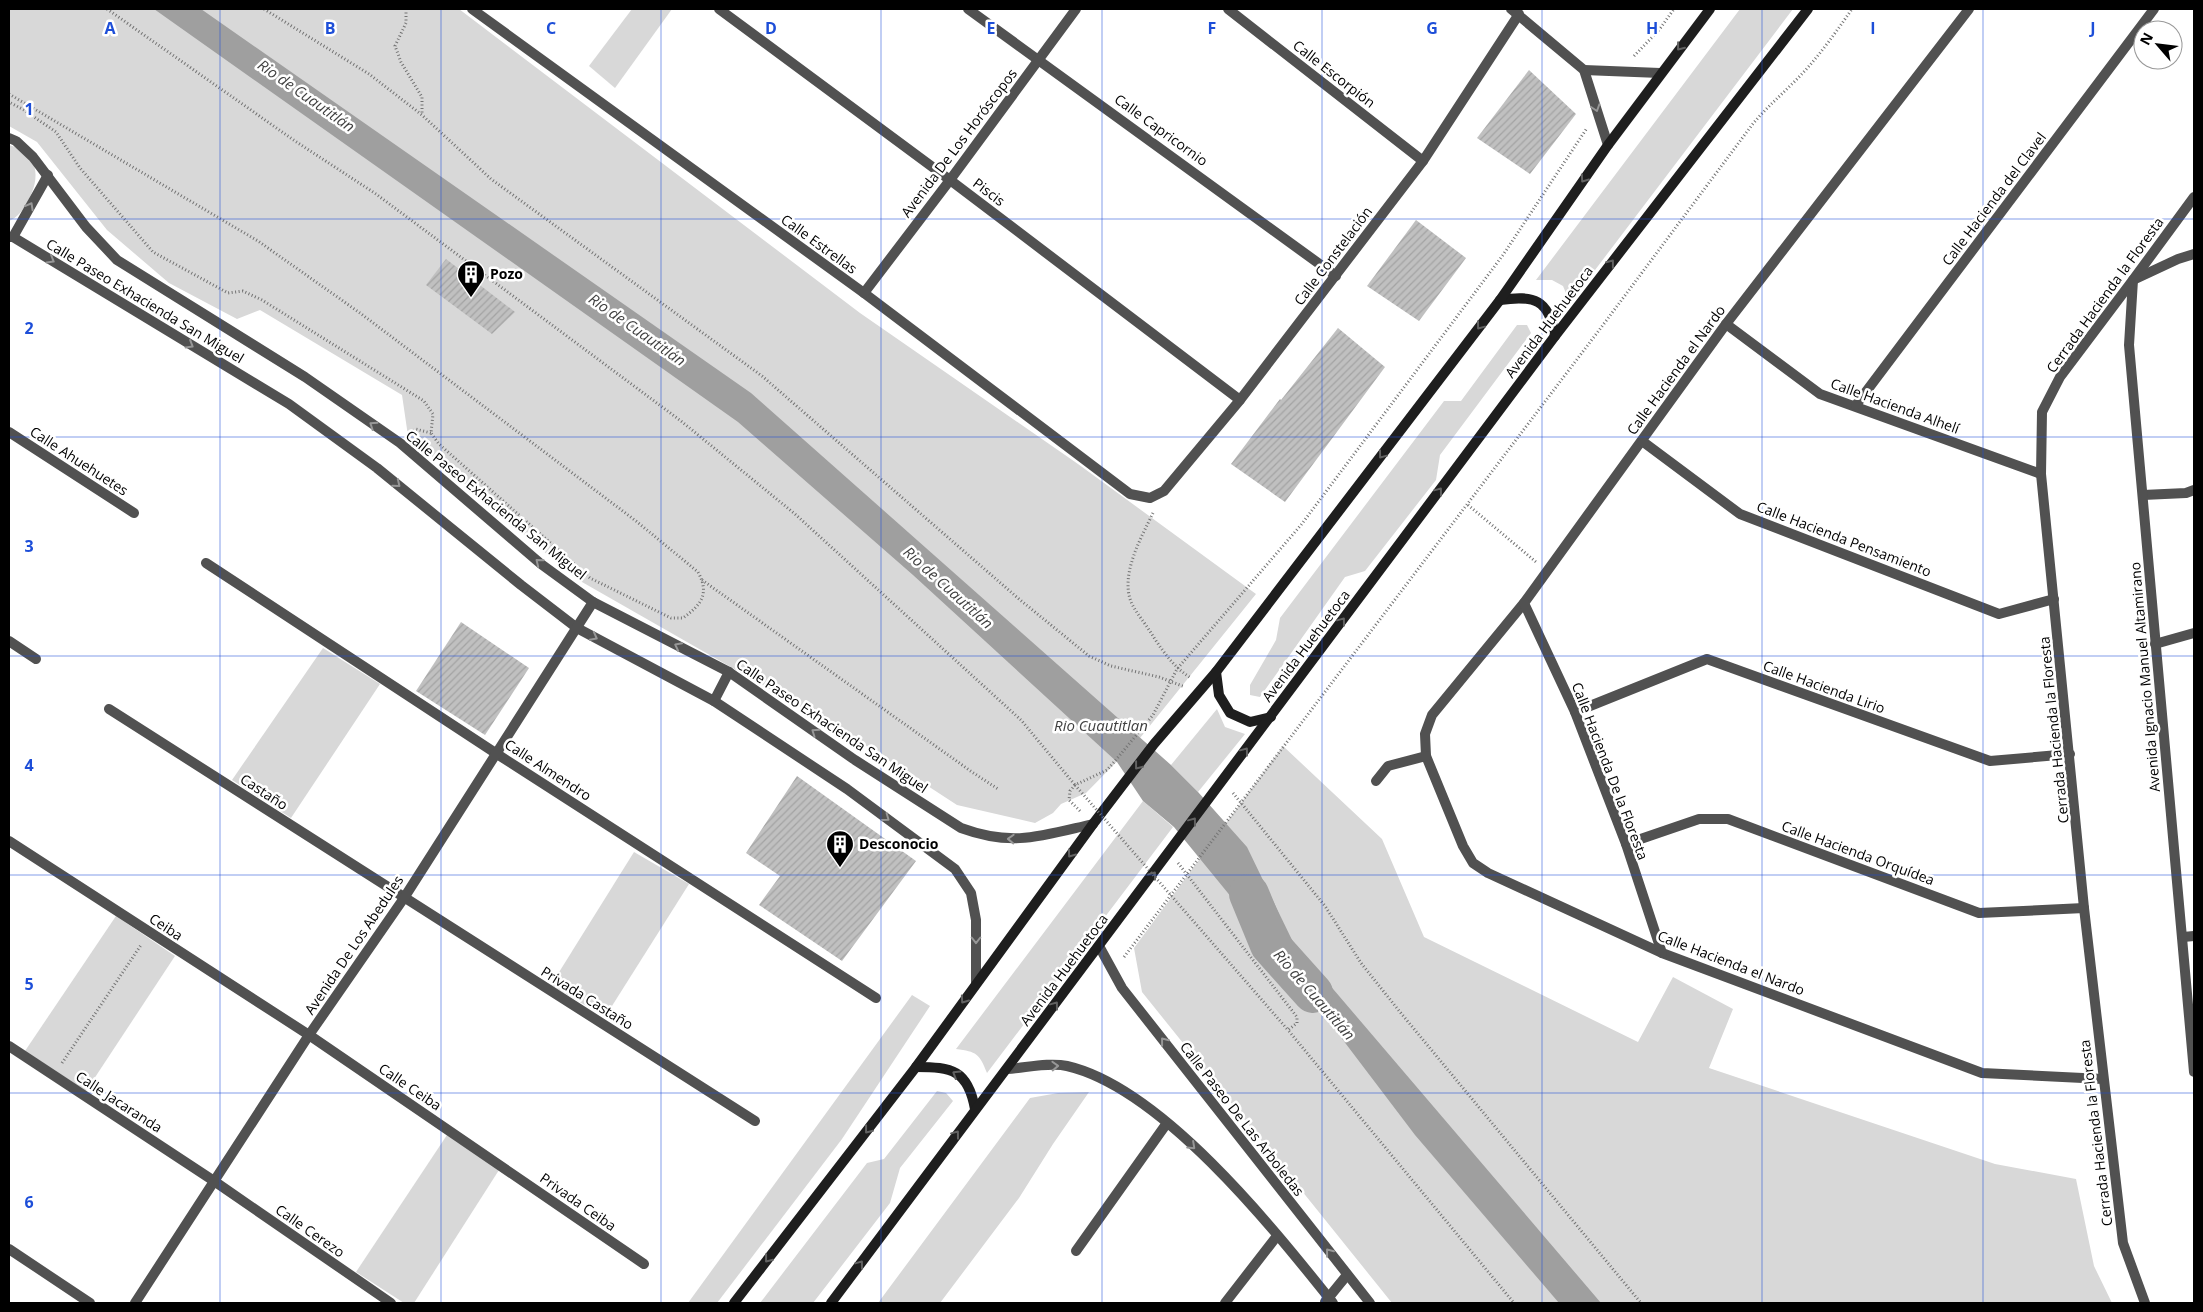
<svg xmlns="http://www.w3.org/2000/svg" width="2203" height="1312" viewBox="0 0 2203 1312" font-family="'Open Sans',sans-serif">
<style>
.green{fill:#d8d8d8}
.water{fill:#9f9f9f}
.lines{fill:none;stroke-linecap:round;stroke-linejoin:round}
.river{stroke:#9f9f9f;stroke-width:40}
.building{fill:url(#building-hatch)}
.path{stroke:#737373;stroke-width:3;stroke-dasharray:1 2.5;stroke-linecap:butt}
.minor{stroke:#515151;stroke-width:10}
.tertiary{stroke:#515151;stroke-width:10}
.secondary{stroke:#1e1e1e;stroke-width:10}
.path-bridge{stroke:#737373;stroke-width:3;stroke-dasharray:1 2.5;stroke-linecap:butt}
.oneway{stroke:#626262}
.oneway2{stroke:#979797}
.grid{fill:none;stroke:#1d4ed8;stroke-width:1;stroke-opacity:0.55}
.labels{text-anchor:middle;stroke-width:5;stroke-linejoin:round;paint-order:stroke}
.street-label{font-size:14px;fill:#000;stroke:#fff}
.poi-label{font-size:14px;font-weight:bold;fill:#000;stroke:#fff;text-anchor:start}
.water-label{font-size:15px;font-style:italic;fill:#404040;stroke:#fff}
.grid-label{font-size:16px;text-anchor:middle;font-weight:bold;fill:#1d4ed8;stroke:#fff;stroke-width:5;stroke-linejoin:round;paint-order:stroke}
</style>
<defs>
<pattern id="building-hatch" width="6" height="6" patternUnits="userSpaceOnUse" patternTransform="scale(1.25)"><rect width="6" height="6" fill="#c0c0c0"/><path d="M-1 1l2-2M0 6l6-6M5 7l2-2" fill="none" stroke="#a3a3a3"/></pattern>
</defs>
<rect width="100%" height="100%" fill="#fff"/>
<g class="green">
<polygon points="9,9 459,9 860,313 1078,464 1256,594 1140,738 1086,793 1061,804 1053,813 1035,823 957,805 848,734 575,578 408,436 402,395 260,310 237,319 169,283 107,230 37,142 9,126"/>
<polygon points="632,9 672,9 615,88 589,66"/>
<polygon points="1740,9 1793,9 1570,303 1563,286 1552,280 1536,280"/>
<path d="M9,145C39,154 41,177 28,201C24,209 17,218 9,221Z"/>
<polygon points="1517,325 1527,325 1531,333 1440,455 1436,480 1365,571 1345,577 1260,697 1250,695 1250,685 1276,640 1280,618 1444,401 1461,401"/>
<polygon points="323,648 380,684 291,818 232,780"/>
<polygon points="1217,709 1225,727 1245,734 1198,792 1171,765"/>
<polygon points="1283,746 1382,839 1424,937 1638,1042 1673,977 1733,1009 1709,1068 1995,1164 2076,1179 2094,1266 2112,1303 1392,1303 1142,992 1134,948"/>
<path d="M1143,801L1173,827L987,1073C979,1053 977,1052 956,1049Z"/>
<polygon points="634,852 689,884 605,1017 551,985"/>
<polygon points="116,916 175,956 86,1091 25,1051"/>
<polygon points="912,995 930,1006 842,1139 717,1303 688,1303"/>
<polygon points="937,1091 946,1093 953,1101 900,1168 890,1203 813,1303 760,1303 867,1163 884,1159"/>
<polygon points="1089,1092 1053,1144 1019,1198 940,1303 878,1303 1030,1098 1058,1093"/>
<polygon points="447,1135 499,1170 414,1303 404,1303 356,1272"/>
</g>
<polygon class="water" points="154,9 201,9 751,393 1171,765 1198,792 1247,847 1293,942 1601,1303 1559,1303 1415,1135 1277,953 1174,827 1143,801 1117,762 913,575 738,422"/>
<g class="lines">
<polyline class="river" points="1249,894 1270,945 1313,993"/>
</g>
<g class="building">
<polygon points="1529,70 1576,114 1530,174 1477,138"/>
<polygon points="1416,220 1466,258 1419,321 1367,286"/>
<polygon points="446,259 515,312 492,334 426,285"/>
<polygon points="1338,328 1385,367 1285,502 1231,464 1280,399 1281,400"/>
<polygon points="461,622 529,668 485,735 416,691"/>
<polygon points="797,776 916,861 842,961 759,905 780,876 746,853"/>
</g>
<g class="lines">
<g class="path">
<polyline points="107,9 295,141 376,194 681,421 795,514 1021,720 1075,785"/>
<polyline points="264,9 369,74 422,115 491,179 762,376 1019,599 1089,656 1111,666 1159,677 1185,687"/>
<polyline points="406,9 406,23 395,46 401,62 422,97 422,114"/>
<polyline points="1634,56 1659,30 1674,9"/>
<path d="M9,94L258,241L360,313L636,521L698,572C710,594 701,605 683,618H671L590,578L439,444L431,433L433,414L424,401L262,300L243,291L228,293L153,252L80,168L56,132L24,110L9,102"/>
<polyline points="411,433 415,429 431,433"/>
<polyline points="1468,505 1536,562"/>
<path d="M1153,513C1141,538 1119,576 1132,604C1137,614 1145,623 1151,633C1162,650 1173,667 1191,678"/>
<polyline points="702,580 972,772 998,789"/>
<polyline points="1233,793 1325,906 1361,963 1400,1012 1641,1303"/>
<polyline points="1080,811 1069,800 1070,791 1075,785 1107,770 1115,761 1153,715 1177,669 1301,525 1503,255 1587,128"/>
<polyline points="1178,863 1297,1017 1297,1023 1288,1030 1514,1303"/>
<path d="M1124,957L1600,329L1752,125C1764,110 1778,98 1792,84C1815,62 1834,35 1852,9"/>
<polyline points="62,1063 141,945"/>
</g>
<g class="minor">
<polyline points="472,9 864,293 1130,494 1150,498 1164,491 1240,400 1423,161 1519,14"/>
<polyline points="719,9 950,180 1240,400"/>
<polyline points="968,9 1336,276"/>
<polyline points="1228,9 1423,161"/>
<polyline points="1969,9 1726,324 1524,603 1432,715 1425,734 1426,756 1463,846 1473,863 1488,873 1662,953 1982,1073 2103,1079"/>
<path d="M9,138L16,141L33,157L86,227L117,260L305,377L400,443L541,564L593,602L729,672L855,760L961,828C1013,847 1041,836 1093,824"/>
<polyline points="9,237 13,237 289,404 377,468 521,585 577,628 714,701 847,789 955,869 971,893 976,920 976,983"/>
<polyline points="13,237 48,175"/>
<polyline points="864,293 950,180 1076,9"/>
<polyline points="1726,324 1820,394 2041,474"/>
<polyline points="1856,405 2154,9"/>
<polyline points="9,432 134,513"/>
<polyline points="1642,441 1740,514 1999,614 2054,599"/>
<polyline points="2143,495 2186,493 2194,490"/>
<polyline points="206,563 497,754 876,998"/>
<polyline points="1524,603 1575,712 1626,844 1662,953"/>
<polyline points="9,641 36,659"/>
<polyline points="2155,644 2194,633"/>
<polyline points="714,701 729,672"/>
<polyline points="109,709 755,1121"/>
<polyline points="1575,712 1707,659 1990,761 2070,754"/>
<polyline points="1376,781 1388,766 1426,756"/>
<polyline points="9,841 309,1035 644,1264"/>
<polyline points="1626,844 1699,819 1728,819 1979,913 2084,908"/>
<polyline points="2183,937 2194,936"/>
<polyline points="1099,946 1122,988 1370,1303"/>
<polyline points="9,1046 214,1181 391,1303"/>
<path d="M1007,1069C1025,1068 1049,1062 1067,1066C1162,1088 1273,1228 1333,1303"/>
<polyline points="9,1249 90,1303"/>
<polyline points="1076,1251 1167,1123"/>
<polyline points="1325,1302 1347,1275"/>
<polyline points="135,1303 309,1035 404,898 593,602"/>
<polyline points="1225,1303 1277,1236"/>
<polyline points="2145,1303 2123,1243 2084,908 2041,474 2042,412 2060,377 2133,280 2178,259 2194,254"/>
</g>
<g class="tertiary">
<polyline points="1511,9 1584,70 1608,145"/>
<polyline points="1584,70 1660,73"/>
<polyline points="2194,197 2133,280 2129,345 2194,1072"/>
</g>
<g class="secondary">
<path d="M1500,300C1534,295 1549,299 1555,336"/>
<polyline points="1216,672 1219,695 1230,713 1250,722 1271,717"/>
<path d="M916,1067C952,1067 968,1070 975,1109"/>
<polyline points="734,1303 916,1067 1093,824 1154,744 1216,672 1500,300 1608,145 1710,9"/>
<polyline points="831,1303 1555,336 1808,9"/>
</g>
<polyline class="path-bridge" points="1075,785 1288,1030"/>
</g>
<defs><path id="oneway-chevron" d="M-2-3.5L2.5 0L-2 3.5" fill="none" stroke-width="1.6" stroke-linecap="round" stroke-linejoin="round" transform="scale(1.25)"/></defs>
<g class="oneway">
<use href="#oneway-chevron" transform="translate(1680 47) rotate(128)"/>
<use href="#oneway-chevron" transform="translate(1584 179) rotate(125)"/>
<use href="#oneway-chevron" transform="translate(1611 263) rotate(-52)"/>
<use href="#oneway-chevron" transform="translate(1480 326) rotate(127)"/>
<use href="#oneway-chevron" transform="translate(1382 455) rotate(127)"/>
<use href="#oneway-chevron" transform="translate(1439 491) rotate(-53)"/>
<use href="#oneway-chevron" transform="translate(1342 621) rotate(-53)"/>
<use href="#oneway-chevron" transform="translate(1245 751) rotate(-53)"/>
<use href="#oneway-chevron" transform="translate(1138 766) rotate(128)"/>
<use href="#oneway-chevron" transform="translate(1193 821) rotate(-53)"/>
<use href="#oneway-chevron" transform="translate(1071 854) rotate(126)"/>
<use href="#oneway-chevron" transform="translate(1153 875) rotate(-53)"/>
<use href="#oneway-chevron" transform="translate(964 1000) rotate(125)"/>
<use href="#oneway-chevron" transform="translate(1055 1005) rotate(-53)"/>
<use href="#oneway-chevron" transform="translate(956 1074) rotate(-148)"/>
<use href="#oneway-chevron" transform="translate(868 1130) rotate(128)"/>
<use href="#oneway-chevron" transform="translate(956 1134) rotate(-53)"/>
<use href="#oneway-chevron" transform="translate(768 1259) rotate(128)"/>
<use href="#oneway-chevron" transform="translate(860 1264) rotate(-53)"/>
</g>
<g class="oneway2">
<use href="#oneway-chevron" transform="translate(1596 108) rotate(72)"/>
<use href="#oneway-chevron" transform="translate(30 206) rotate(-61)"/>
<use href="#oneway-chevron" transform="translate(51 260) rotate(31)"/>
<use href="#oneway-chevron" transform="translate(190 345) rotate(31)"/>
<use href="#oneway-chevron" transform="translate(373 425) rotate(-146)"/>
<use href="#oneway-chevron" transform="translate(397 484) rotate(39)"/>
<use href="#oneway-chevron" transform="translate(539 562) rotate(-141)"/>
<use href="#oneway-chevron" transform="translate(594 637) rotate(28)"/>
<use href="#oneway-chevron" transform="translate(678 646) rotate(-153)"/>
<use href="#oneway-chevron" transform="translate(815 732) rotate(-145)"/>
<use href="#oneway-chevron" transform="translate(886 818) rotate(36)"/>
<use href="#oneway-chevron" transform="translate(1011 839) rotate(-178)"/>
<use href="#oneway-chevron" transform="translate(976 940) rotate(90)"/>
<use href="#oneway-chevron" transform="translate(1164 1041) rotate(-128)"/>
<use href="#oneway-chevron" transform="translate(1055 1066) rotate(-2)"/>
<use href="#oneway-chevron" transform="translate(1192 1146) rotate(43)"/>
<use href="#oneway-chevron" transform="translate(1329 1252) rotate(-128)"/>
</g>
<path class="grid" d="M220,9V1303M441,9V1303M661,9V1303M881,9V1303M1102,9V1303M1322,9V1303M1542,9V1303M1762,9V1303M1983,9V1303M9,219H2194M9,437H2194M9,656H2194M9,875H2194M9,1093H2194"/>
<defs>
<g id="building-pin" transform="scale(1.4375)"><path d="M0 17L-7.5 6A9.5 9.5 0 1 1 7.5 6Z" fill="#000" stroke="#fff"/><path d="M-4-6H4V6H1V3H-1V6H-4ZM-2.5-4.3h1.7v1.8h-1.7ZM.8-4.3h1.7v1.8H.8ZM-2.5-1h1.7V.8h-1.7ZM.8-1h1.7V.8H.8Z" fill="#fff"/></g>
</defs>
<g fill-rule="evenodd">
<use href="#building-pin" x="471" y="274"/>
<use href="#building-pin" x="840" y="844"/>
</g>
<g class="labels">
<g class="street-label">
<text transform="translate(1334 74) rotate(38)" y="5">Calle Escorpión</text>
<text transform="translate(1161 130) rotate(36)" y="5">Calle Capricornio</text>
<text transform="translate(959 143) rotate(-53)" y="5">Avenida De Los Horóscopos</text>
<text transform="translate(989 192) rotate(37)" y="5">Piscis</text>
<text transform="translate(1994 199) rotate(-53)" y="5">Calle Hacienda del Clavel</text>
<text transform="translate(819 244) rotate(36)" y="5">Calle Estrellas</text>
<text transform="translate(1333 256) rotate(-53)" y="5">Calle Constelación</text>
<text transform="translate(2105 295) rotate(-54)" y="5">Cerrada Hacienda la Floresta</text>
<text transform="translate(145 301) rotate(31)" y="5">Calle Paseo Exhacienda San Miguel</text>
<text transform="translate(1549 322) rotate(-53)" y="5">Avenida Huehuetoca</text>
<text transform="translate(1676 370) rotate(-54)" y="5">Calle Hacienda el Nardo</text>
<text transform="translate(1895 406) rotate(20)" y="5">Calle Hacienda Alhelí</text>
<text transform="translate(79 461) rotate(33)" y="5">Calle Ahuehuetes</text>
<text transform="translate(496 505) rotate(39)" y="5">Calle Paseo Exhacienda San Miguel</text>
<text transform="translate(1844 539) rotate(21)" y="5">Calle Hacienda Pensamiento</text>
<text transform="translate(1306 646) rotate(-53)" y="5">Avenida Huehuetoca</text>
<text transform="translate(2145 677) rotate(-95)" y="5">Avenida Ignacio Manuel Altamirano</text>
<text transform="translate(1824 687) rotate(20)" y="5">Calle Hacienda Lirio</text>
<text transform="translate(832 726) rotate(34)" y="5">Calle Paseo Exhacienda San Miguel</text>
<text transform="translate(2054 730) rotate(-96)" y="5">Cerrada Hacienda la Floresta</text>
<text transform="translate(548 770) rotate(33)" y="5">Calle Almendro</text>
<text transform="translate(1610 771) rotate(69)" y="5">Calle Hacienda De la Floresta</text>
<text transform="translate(264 792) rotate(33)" y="5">Castaño</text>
<text transform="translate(1858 853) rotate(20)" y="5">Calle Hacienda Orquídea</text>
<text transform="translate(166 927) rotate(33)" y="5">Ceiba</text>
<text transform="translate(354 945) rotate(-56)" y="5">Avenida De Los Abedules</text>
<text transform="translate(1731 963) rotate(21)" y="5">Calle Hacienda el Nardo</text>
<text transform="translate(1064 970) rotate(-53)" y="5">Avenida Huehuetoca</text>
<text transform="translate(587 998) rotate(32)" y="5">Privada Castaño</text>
<text transform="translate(410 1087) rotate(34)" y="5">Calle Ceiba</text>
<text transform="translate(119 1102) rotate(33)" y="5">Calle Jacaranda</text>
<text transform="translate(1242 1119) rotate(52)" y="5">Calle Paseo De Las Arboledas</text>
<text transform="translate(2096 1133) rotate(-97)" y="5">Cerrada Hacienda la Floresta</text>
<text transform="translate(578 1202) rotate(35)" y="5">Privada Ceiba</text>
<text transform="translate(310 1231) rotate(35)" y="5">Calle Cerezo</text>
</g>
<g class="poi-label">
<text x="490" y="279">Pozo</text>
<text x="859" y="849">Desconocio</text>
</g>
<g class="water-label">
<text transform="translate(306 96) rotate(35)" y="5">Rio de Cuautitlán</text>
<text transform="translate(637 330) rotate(35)" y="5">Rio de Cuautitlán</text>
<text transform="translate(948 588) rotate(42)" y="5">Rio de Cuautitlán</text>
<text x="1101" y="731">Rio Cuautitlan</text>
<text transform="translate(1314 995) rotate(49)" y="5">Rio de Cuautitlán</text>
</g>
</g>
<g class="grid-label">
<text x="110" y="34">A</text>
<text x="330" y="34">B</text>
<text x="551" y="34">C</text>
<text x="771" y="34">D</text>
<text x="991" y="34">E</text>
<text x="1212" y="34">F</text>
<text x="1432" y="34">G</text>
<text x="1652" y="34">H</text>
<text x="1873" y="34">I</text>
<text x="2093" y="34">J</text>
<text x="29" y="115">1</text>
<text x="29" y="334">2</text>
<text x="29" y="552">3</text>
<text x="29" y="771">4</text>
<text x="29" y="990">5</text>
<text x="29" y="1208">6</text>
</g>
<rect width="2203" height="1312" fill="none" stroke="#000000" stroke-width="20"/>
<g transform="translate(2158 45) rotate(298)"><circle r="24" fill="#ffffff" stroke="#999999"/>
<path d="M0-4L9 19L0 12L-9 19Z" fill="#000000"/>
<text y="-8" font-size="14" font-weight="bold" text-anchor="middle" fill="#000000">N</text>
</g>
</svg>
